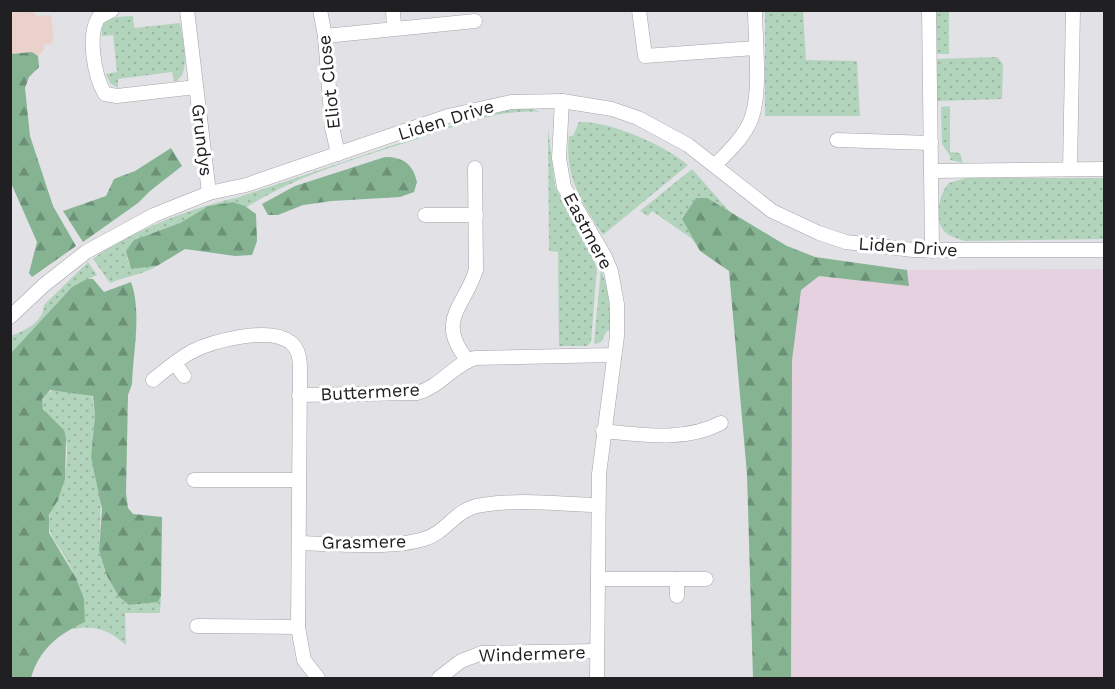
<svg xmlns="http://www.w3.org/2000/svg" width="1115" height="689" viewBox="0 0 1115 689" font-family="'Work Sans',sans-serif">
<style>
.commercial{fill:#ebd1cc}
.industrial{fill:#e5d1e0}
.grass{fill:url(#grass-dots)}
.forest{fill:url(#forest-firs)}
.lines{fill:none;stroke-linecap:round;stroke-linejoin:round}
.minor-casing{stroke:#a4a4a9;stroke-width:15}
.minor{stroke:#fff;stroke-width:14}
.labels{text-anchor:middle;stroke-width:6;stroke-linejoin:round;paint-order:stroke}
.street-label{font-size:18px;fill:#202022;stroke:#fff}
</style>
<defs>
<pattern id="grass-dots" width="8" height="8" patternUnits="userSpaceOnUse" patternTransform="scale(1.5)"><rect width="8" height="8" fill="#b3d4bc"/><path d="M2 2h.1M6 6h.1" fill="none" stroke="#9ab6a1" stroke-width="1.8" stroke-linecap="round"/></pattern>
<pattern id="forest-firs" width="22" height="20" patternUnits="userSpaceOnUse" patternTransform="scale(1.5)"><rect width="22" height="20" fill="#86b392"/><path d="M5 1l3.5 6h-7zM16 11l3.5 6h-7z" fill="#6d9177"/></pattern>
</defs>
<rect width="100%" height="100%" fill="#e1e1e6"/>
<polygon class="commercial" points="32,11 37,16 51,15 54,40 51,44 44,45 44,50 38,56 32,52 11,54 10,13"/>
<polygon class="industrial" points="888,268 911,270 1104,269 1104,678 773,678 792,273"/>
<g class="grass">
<polygon points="765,11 803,11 806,60 857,61 860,116 765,116"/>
<polygon points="936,11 949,11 949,54 937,54"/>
<path d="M133,16L134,28L180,23C182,39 193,75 174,82L172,72L118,79V88L110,83L106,74L117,72L113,35L102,36C100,16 116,17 133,16Z"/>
<polygon points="997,57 1003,64 1002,99 937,101 937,59"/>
<polygon points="950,106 950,152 960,153 963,163 950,160 951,157 942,144 941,107"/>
<path d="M511,109H533L540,112C496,108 449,129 408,142C352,160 296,176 247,207L233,202L209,207L180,223L142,237L127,258L131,269L157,266C143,275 125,276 110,283L93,259C129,231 195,207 239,197L483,115Z"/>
<path d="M579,122C611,121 664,145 688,165L603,235C582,203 564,176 569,136H573Z"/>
<polygon points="548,128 555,186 597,267 591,342 587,346 559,346 558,252 549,251"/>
<polygon points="692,169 730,212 742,221 696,198 682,219 697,245 691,238 652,211 648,216 640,211"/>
<path d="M966,178H1104V239L965,241C959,239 951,237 946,233C933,222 938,195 949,183Z"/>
<path d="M88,262L97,275L72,287L11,353V336C25,330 43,323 44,305Z"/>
<polygon points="601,268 609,295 610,331 607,331 601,342 596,344 594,343"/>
<path d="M57,389L92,396L95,416L91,457L101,498L99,551L107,576L119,597L129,605L158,602L161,596L160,613H125L126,645C107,628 92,624 67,630L84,622C84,597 77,578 65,557C59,546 49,537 49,524C48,513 54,509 58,499C65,483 70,453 65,435C61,419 35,414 44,394Z"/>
</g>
<g class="forest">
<polygon points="32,52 38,56 39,67 29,77 25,88 30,136 53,206 76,246 32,277 29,273 37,242 11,183 11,54"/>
<polygon points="171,148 182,166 150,191 138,203 83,242 63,211 106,196 114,179 135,171"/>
<path d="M385,157C403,157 413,164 417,182L414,192L400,197L332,201L303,205L278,215H268L262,204L295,186Z"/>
<polygon points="696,198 707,198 787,246 815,257 907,270 909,286 819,276 801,290 792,360 791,678 753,678 747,474 729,271 700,251 682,219"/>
<polygon points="233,202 245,206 256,214 257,241 252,255 235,256 185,249 157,266 131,269 126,251 134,240 180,223 209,206"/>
<path d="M87,279H93L104,292L131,282C142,312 133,353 132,384L128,395L126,493L128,508L133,514L162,517L161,596L158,602L129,605L119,597L107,576L99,551L102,509L91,457L95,416L93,396L50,390L42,399L43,409L64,430L66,438L65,479L58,500L49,515V533L76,578L84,599L85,622C58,634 39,650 31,678H11V353L72,287Z"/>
</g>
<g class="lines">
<g class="minor-casing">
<g id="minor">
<path d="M112,10L99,17C87,34 94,76 105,94L117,96L196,87"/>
<polyline points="187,10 209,193"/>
<polyline points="320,10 325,36 332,127 338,154"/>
<polyline points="393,10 394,28"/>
<polyline points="639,10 645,56 755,48"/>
<polyline points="929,10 932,251"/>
<polyline points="325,36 475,21"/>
<polyline points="562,101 559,158 564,187 604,255 611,271 617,304 617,336 599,474 597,678"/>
<polyline points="837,140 931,143"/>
<path d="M715,165C727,153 740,141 748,126C763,100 755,41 755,10"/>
<polyline points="1070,169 1073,10"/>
<polyline points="931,171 1104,169"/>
<polyline points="425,215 476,215"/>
<polyline points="10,317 44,285 86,252 154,215 209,193 246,185 448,116 511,102 562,101 612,109 638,118 688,145 772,211 819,233 846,242 913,250 1104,250"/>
<path d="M468,361C435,320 464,308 476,270L475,168"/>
<polyline points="175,363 184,376"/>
<path d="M153,380C165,370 177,360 191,352C212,341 269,326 290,342C301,350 300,364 300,376L298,627L304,660L318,678"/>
<path d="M299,395L417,393C440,387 453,365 475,358L614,355"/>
<path d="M603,431C642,435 685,442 721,423"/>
<polyline points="194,480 298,480"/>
<path d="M299,543C332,544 393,549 424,539C448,532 454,509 482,505C519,499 560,504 598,505"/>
<polyline points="599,579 706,579"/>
<polyline points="677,579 677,596"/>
<polyline points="197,626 298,627"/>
<polyline points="439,678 461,661 482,653 597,651"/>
</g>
</g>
<use href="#minor" class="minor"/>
</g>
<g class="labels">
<g class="street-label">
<text transform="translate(329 82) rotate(-96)" y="6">Eliot Close</text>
<text transform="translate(446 120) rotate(-17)" y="6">Liden Drive</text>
<text transform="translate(202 140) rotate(83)" y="6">Grundys</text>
<text transform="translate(588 231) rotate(62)" y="6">Eastmere</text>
<text transform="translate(908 247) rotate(4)" y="6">Liden Drive</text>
<text transform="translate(370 392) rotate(-3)" y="6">Buttermere</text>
<text transform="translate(364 542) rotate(-1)" y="6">Grasmere</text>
<text transform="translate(532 654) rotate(-2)" y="6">Windermere</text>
</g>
</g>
<rect width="1115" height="689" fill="none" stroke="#202022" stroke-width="24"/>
</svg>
